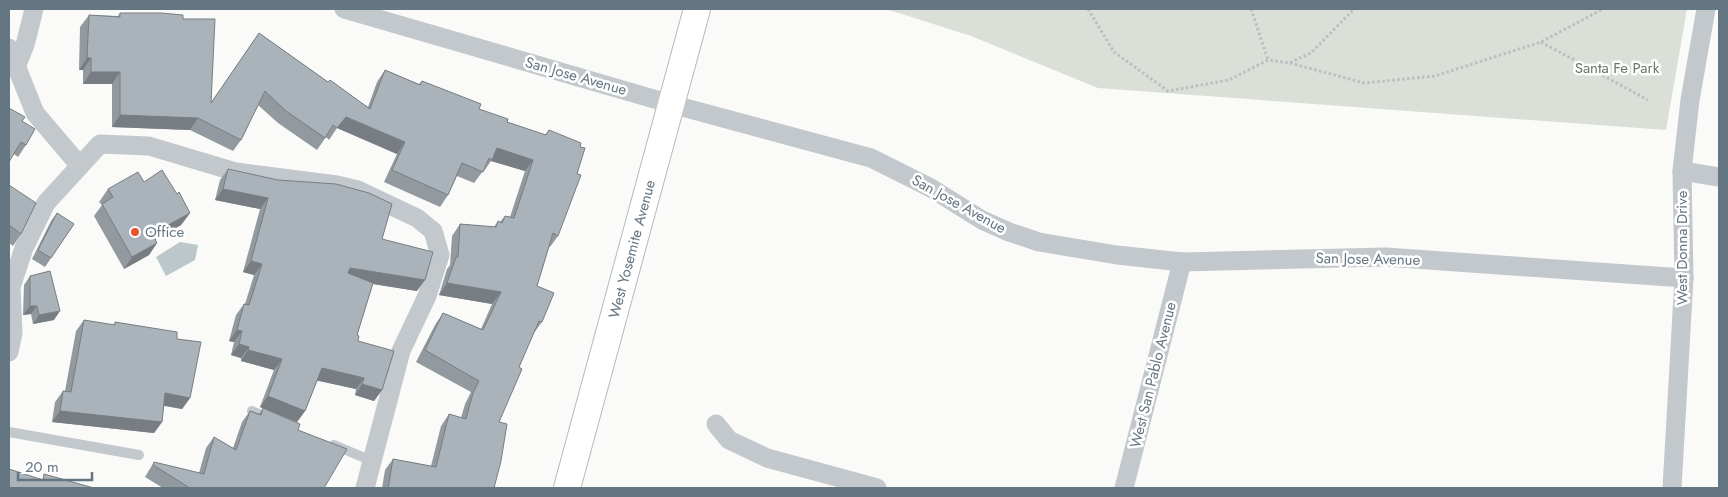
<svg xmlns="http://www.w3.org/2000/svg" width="1728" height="497" viewBox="0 0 1728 497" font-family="Jost,sans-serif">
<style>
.green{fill:#dadfd7}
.water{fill:#bbc7cb}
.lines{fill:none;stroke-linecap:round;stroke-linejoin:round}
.secondary-casing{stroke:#b3babf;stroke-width:28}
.path{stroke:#bbbfc2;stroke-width:3;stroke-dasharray:2.5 2.5;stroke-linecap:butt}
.lane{stroke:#c3c8cc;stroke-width:10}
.street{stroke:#c3c8cc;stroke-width:19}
.secondary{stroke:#fff;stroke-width:26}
.wall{fill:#929a9f}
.shaded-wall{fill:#777d82}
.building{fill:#aab3b9;stroke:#777d82}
.poi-dot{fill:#e4572e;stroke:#fff;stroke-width:2}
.labels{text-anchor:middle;stroke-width:5;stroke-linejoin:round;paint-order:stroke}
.park-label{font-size:15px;fill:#687a64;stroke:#fff}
.street-label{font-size:15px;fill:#657683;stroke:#fff}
.poi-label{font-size:15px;fill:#657683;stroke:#fff;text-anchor:start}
</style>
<rect width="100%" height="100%" fill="#fafaf8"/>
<polygon class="green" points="886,9 1687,9 1666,130 1098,88 971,36"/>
<polygon class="water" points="180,242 198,245 195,260 166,276 156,257"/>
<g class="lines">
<g class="secondary-casing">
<polyline id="secondary" points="567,488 697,9"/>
</g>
<g class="path">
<polyline points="1088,9 1114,52 1168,91 1229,80 1268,60 1289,63 1311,53 1354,9"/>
<polyline points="1251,9 1268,60"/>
<polyline points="1541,42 1648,100"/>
<polyline points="1290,63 1364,83 1435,76 1541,42 1603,9"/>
</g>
<g class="lane">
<polyline points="252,411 272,420"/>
<polyline points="9,432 139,455"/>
<polyline points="334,445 372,461"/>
</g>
<g class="street">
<polyline points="344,9 671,104 871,158 931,188 982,220 1009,232 1039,242 1117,255 1182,262 1386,257 1684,278"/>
<polyline points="9,48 35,113 80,166"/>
<polyline points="16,67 25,45 34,9"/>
<polyline points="1682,171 1719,177"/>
<polyline points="9,352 13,333 11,287 24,248 46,203 100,144 149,146 236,172 337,185 358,190 417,218 433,231 440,255 427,296 401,351 365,488"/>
<polyline points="716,424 729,440 767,458 877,488"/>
<polyline points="1124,488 1182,262"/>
<polyline points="1672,488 1684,278 1682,171 1690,100 1706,9"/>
</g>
<use href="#secondary" class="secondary"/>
</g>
<g class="wall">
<polygon points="120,13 183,19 211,103 259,33 328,82 368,107 377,82 385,70 419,84 422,81 479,109 507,122 545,135 549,130 558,236 550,247 549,247 537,286 542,322 533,334 519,367 499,422 494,488 382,488 385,470 393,459 431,466 441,426 449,414 461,418 465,404 471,392 416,362 435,325 443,313 481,329 492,304 439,295 447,269 450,265 452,236 460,224 494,227 498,221 500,222 505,216 510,217 525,171 491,161 484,171 483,171 474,183 457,176 448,195 440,207 384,182 397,154 337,128 329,140 326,137 317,150 278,123 258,105 241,140 233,151 190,130 112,127 112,84 83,84 83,70 79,70 80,27 89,15 118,16"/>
<polygon points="22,121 26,145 18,157 14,154"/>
<polygon points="228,169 382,239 417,291 373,284 357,335 358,341 382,390 374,401 355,395 356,389 317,380 305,411 297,422 260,407 274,370 241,361 241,358 231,355 234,342 229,341 236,315 244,304 245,304 254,275 243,272 260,209 215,200 220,180"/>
<polygon points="144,182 177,194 190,213 181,225 155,240 157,243 149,255 124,269 94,216 102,205 99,202 108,189"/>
<polygon points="9,185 21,234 13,246 9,243"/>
<polygon points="57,213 74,224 45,267 32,259 51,221"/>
<polygon points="30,276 54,320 33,324 31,314 23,315 24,285"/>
<polygon points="84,320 114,325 115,322 177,339 190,398 182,409 164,406 162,422 154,433 52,422 55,402 63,391 65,391 76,331"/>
<polygon points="263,408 298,430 324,488 163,488 145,477 154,462 199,473 206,448 214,437 233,448 242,422 250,411 259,414"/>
</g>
<g class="shaded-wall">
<polygon points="87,58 91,58 83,70 79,70"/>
<polygon points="91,72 120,72 112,84 83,84"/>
<polygon points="120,115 198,118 190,130 112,127"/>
<polygon points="346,117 405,142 397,154 337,128"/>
<polygon points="497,148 533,160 525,171 491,161"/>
<polygon points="223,189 268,198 260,209 215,200"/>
<polygon points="190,213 181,225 144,246 152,234"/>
<polygon points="157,243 149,255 124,269 132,257"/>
<polygon points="251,261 262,264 254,275 243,272"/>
<polygon points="350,268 425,280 417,291 342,279"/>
<polygon points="447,283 501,292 492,304 439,295"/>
<polygon points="30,306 37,306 31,314 23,315"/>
<polygon points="60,311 54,320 33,324 39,315"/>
<polygon points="237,330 242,331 234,342 229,341"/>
<polygon points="239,344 249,347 241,358 231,355"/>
<polygon points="248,350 282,359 274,370 241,361"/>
<polygon points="322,368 364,378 356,389 314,380"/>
<polygon points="362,384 382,390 374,401 355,395"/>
<polygon points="165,393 190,398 182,409 157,404"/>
<polygon points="268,396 305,411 297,422 260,407"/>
<polygon points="60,411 162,422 154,433 52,422"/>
</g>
<g class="building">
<polygon points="120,13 161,13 183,15 183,19 215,19 211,103 259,33 328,82 330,80 370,109 385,70 420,85 422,81 481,104 479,109 508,119 507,122 546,135 549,130 581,143 580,147 585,148 577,174 581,175 558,236 553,233 537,286 554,293 542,322 539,321 519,367 522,369 499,422 507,424 501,461 494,488 388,488 393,459 436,467 449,414 466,419 473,393 479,381 425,350 443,313 483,330 501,292 447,283 456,257 458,257 460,224 496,227 498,221 502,223 505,216 514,218 533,160 497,148 492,160 489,158 483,172 462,163 448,195 392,170 405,142 346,117 337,128 333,125 325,138 286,111 265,91 241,140 198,118 120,115 120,72 91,72 91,58 87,58 89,15 120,17"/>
<polygon points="9,108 25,117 22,121 35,129 26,145 21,142 9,162"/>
<polygon points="228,169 278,180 336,184 369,193 392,204 382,239 433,252 425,280 350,268 348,273 373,283 357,335 359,336 358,341 394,351 382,390 362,384 364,378 322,368 305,411 268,396 282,359 248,350 249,347 239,344 242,331 237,330 244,304 249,305 262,264 251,261 268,198 223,189"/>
<polygon points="162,170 177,194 179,192 190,213 152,234 157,243 132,257 102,204 113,197 108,189 138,172 144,182"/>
<polygon points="9,185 36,203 21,234 9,225"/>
<polygon points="57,213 74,224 51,258 38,250"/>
<polygon points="50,271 60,311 39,315 37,306 30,306 30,276"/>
<polygon points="84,320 115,325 115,322 177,332 177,339 201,342 190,398 165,393 162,422 60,411 63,391 71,392"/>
<polygon points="263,408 300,424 298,430 347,449 324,488 190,488 153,465 154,462 204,474 214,437 236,450 250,411 261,415"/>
<polygon points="9,469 43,480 44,474 94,488 9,488"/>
</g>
<circle class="poi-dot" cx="135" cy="232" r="5"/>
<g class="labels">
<g class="park-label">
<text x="1617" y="73">Santa Fe Park</text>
</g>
<g class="street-label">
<text transform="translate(576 76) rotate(16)" y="5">San Jose Avenue</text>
<text transform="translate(959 204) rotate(29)" y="5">San Jose Avenue</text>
<text transform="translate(1682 248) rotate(-90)" y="5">West Donna Drive</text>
<text transform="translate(632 249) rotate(-75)" y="5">West Yosemite Avenue</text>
<text transform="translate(1368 259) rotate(1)" y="5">San Jose Avenue</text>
<text transform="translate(1153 375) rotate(-76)" y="5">West San Pablo Avenue</text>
</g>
<g class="poi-label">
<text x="145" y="237">Office</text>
</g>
</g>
<rect width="1728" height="497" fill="none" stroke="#657683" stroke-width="20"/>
<path d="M18 472v8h74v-8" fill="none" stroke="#657683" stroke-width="2.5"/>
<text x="25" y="472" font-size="15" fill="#657683" stroke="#ffffff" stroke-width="4" paint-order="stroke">20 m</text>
</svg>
